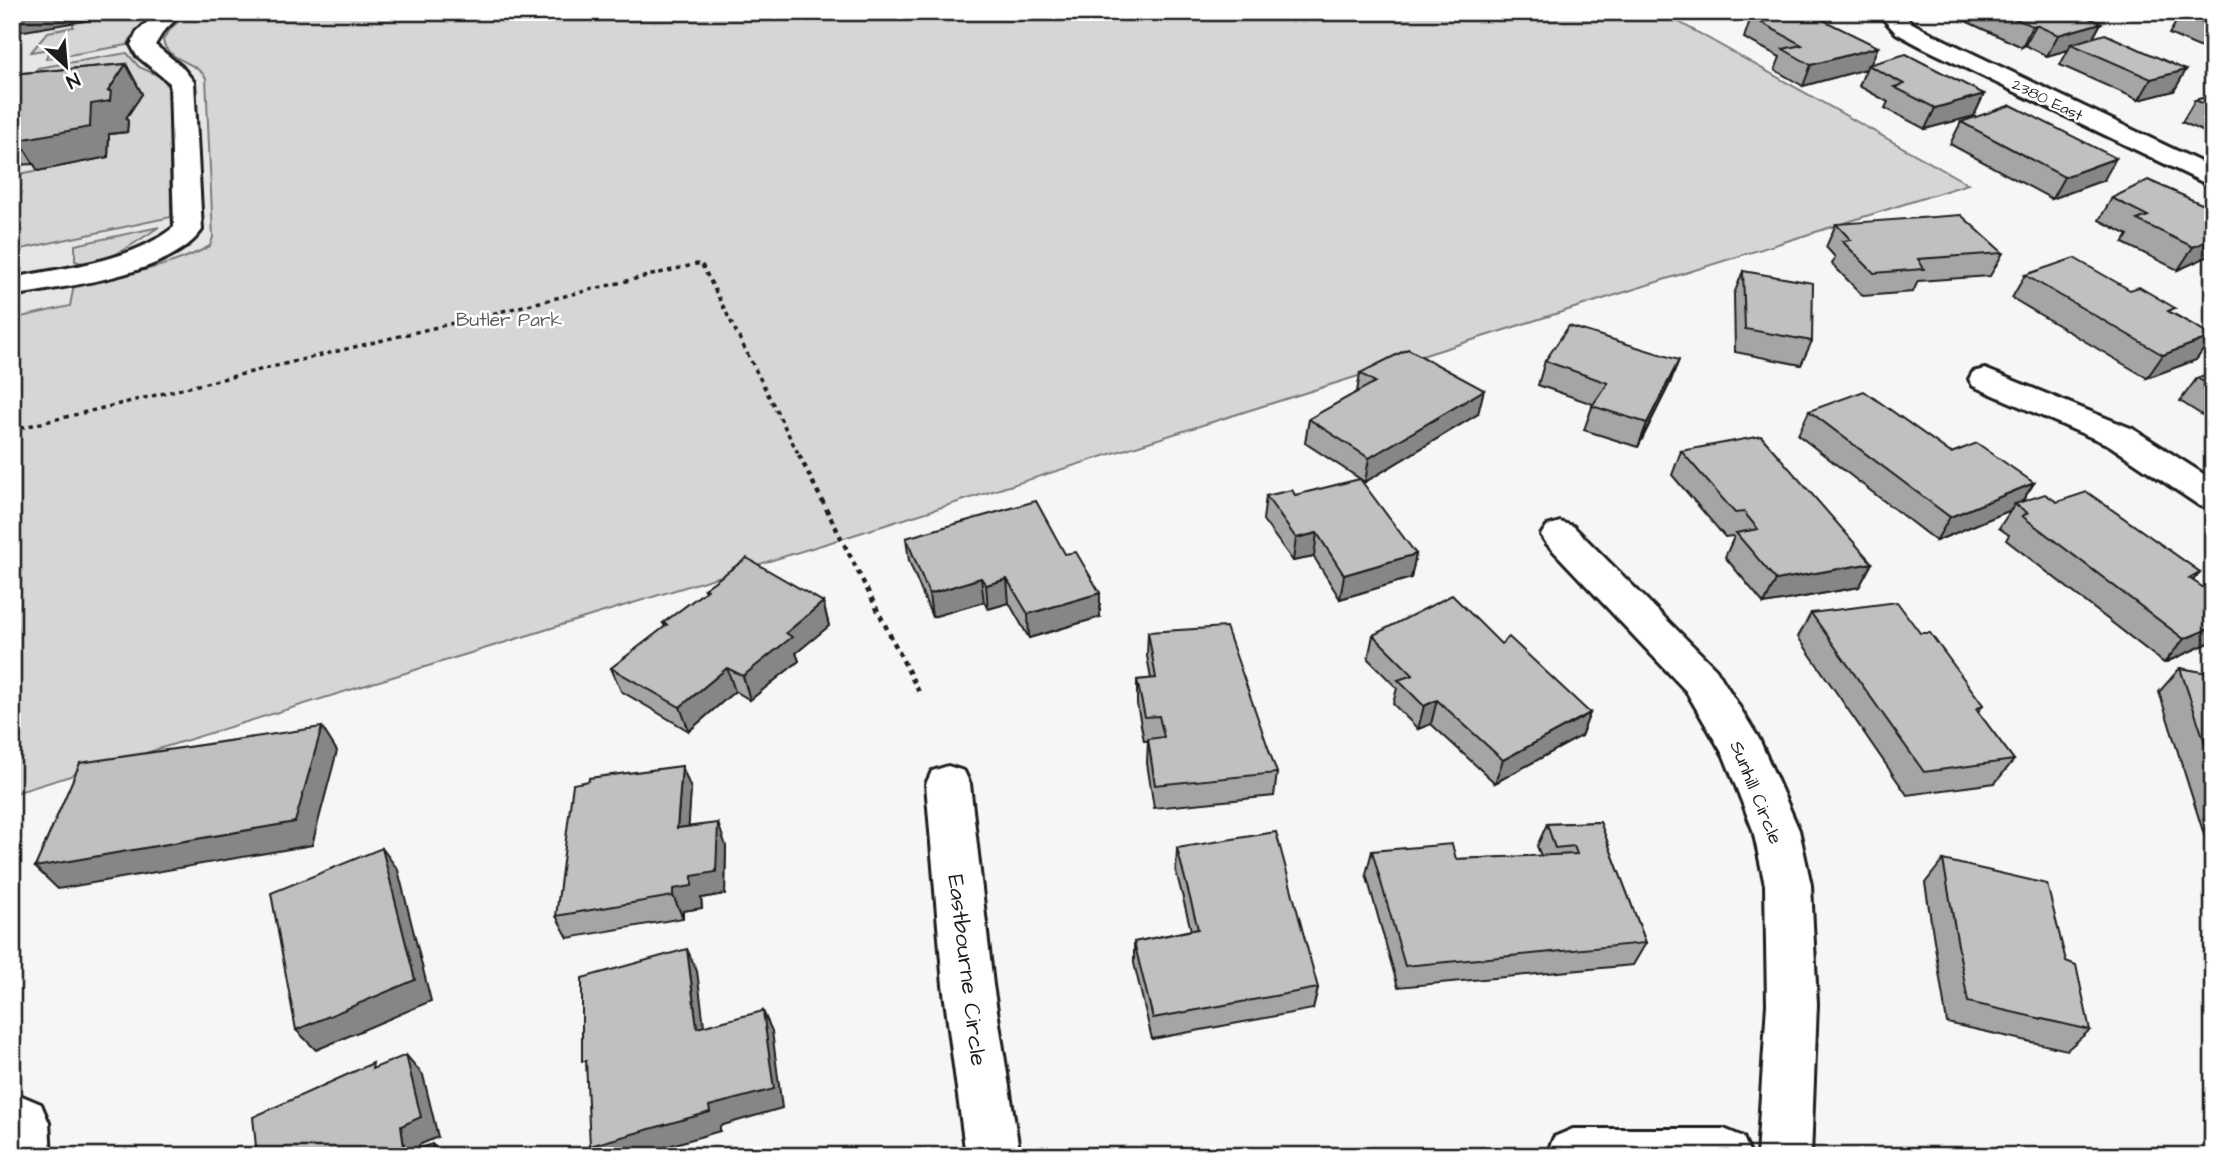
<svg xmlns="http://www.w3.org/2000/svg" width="2225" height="1168" viewBox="0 0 2225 1168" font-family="'Architects Daughter',sans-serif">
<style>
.built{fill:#e6e6e6}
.green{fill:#d6d6d6;stroke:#797979;stroke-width:2}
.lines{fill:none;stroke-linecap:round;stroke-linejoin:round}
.minor-casing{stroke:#1c1c1c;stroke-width:6}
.path-far1{stroke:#1c1c1c;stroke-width:3.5;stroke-dasharray:4.5 4.5;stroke-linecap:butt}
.path{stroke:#1c1c1c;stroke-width:4.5;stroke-dasharray:5 5;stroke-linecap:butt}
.minor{fill:#fff;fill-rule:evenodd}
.wall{fill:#a5a5a5;stroke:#1c1c1c;stroke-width:2}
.shaded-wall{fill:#868686;stroke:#1c1c1c;stroke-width:2}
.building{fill:#c0c0c0;stroke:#1c1c1c;stroke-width:2}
.labels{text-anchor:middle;stroke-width:5;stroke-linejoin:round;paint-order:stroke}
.far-street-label{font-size:16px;fill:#1c1c1c;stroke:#fff}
.park-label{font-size:19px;fill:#5d5d5d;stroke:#fff}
.street-label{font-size:19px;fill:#1c1c1c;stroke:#fff}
.near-street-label{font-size:23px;fill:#1c1c1c;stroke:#fff}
</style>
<rect width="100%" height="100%" fill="#f6f6f6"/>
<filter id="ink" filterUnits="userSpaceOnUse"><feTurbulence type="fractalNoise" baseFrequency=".0143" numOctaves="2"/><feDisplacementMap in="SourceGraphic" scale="14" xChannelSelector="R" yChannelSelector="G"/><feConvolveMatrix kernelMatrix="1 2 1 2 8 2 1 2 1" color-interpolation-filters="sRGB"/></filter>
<g filter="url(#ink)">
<polygon class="built" points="12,12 191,12 172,27 185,60 197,66 206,78 213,238 210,246 189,257 70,306 12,319"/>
<g class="green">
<polygon points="136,12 159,12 135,32 127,45 46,59 49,49 31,52 48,32 73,27 73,23"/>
<path d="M191,12H1661L1968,184L828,543L12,794V319L70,306L74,285C120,275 168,269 210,246L213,237L206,78C195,60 166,61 163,40L172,27Z"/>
<polygon points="127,53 139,67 164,78 169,91 171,217 12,251 12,183 19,174 108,157 109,134 127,131 30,78 38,68"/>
<path d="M159,227C139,240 99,271 75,261V245Z"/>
</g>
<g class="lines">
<g class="minor-casing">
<g id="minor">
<path d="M158,12H183L163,32L155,45L181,66L194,82L202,230C170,276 64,286 12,296V278C66,267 129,263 174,227L170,83L137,56L131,45L137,32Z"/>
<polygon points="1877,12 1901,12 1912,23 1938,37 2213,168 2213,187 1922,47 1896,33"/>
<polygon points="1985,369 2133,429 2213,480 2213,509 2200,506 2109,445 1973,386 1969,379 1973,372"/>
<polygon points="1560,522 1573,526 1716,669 1759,739 1799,830 1811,885 1817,1004 1811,1156 1757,1156 1767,1004 1765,885 1753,830 1724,756 1686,691 1547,544 1541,535 1547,526"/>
<polygon points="948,766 964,771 970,784 993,985 1020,1156 966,1156 943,985 926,784 932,771"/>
<polygon points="22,1096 41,1104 49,1123 51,1156 12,1156 12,1100"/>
<polygon points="1573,1129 1724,1129 1743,1137 1751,1156 1546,1156 1554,1137"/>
</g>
</g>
<polyline class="path-far1" points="12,430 701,263 800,457"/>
<polyline class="path" points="799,455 921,696"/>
<use href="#minor" class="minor"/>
</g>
<g class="wall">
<polygon points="1697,12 1720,12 1718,17 1697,14"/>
<polygon points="1722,12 1738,12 1737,15"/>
<polygon points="1946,12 2055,12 2064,16 2101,23 2093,38 2186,70 2174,91 2139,100 2060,65 2068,50 2047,56 2025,45 2022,47"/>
<polygon points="2131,12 2162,12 2142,17"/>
<polygon points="2213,12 2213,53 2169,34 2181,14"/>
<polygon points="1751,17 1871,64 1984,94 1974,116 1925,129 1885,108 1888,102 1859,86 1866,69 1803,86 1775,70 1780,57 1744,38"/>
<polygon points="126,64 142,94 126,118 128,121 127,132 109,134 108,157 38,171 34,164 16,165 12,170 12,74"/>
<polygon points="2213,95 2213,136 2182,122 2195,100"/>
<polygon points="1961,122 2104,180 2052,199 1950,144"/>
<polygon points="2112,198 2213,209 2213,254 2178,270 2123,243 2128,235 2099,220"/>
<polygon points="1836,224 2003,253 1990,276 1918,281 1913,292 1863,296 1832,264 1835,257 1826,247"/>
<polygon points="1743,271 1812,341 1801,365 1735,352 1734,294"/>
<polygon points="2025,275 2172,313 2213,336 2196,360 2147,378 2012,298"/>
<polygon points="1545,361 1670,383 1638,447 1584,430 1593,404 1538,385"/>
<polygon points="2213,372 2213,422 2180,401 2197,378"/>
<polygon points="1360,373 1478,414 1365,482 1305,443 1309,419 1357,392"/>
<polygon points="1809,411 1951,453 2034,483 2022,502 2057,502 2200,572 2193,580 2213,641 2164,663 2006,540 2009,535 1999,528 2011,510 1936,541 1798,435"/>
<polygon points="1681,451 1872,563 1859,587 1764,604 1725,557 1734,537 1733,536 1725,537 1672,475"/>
<polygon points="1295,495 1416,554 1411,578 1340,599 1314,557 1293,561 1263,520 1266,496"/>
<polygon points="906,538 1100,617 1029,638 1009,603 988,609 984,602 932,617 909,561"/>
<polygon points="704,589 823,602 829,626 796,653 799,661 750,700 735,691 689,731 621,691 611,668 665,627 663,623 705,592"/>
<polygon points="1811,613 1920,633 1983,705 1978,712 2014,760 1995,783 1907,795 1798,637"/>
<polygon points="1148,632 1277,773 1274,796 1154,808 1147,763 1148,741 1144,741 1137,704 1137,680 1151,679 1147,656"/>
<polygon points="1373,635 1501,644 1590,713 1581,736 1495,783 1431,724 1418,729 1393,704 1397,688 1368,659"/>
<polygon points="2180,668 2213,674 2213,863 2159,692"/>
<polygon points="691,789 688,827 726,846 725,894 701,898 702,908 683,911 683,918 568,938 556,916"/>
<polygon points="1600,822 1646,943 1633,965 1398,987 1366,874 1372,851 1456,859 1541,856 1537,846 1547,824"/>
<polygon points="1177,848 1318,988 1313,1009 1152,1039 1134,963 1134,942 1191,930 1176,871"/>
<polygon points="1943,860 2090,1030 2067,1050 1947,1023 1925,883"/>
<polygon points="2213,946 2213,979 2207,951"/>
</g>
<g class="shaded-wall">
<polygon points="12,12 84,12 84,21 12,33"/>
<polygon points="2145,12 2162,12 2142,17"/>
<polygon points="2101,23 2090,43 2071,44 2068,50 2047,56 2058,35"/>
<polygon points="2036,25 2025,45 2022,47 2032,26"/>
<polygon points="1878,47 1870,66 1868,65 1866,69 1803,86 1811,65"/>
<polygon points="126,64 142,94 126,118 128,121 127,132 109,134 108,157 38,171 19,140 91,104 108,91"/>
<polygon points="2186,70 2174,91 2139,100 2151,79"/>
<polygon points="1984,94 1974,116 1925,129 1935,108"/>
<polygon points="2116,158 2104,180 2052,199 2064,177"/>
<polygon points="12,159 16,165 12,170"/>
<polygon points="2213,238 2213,254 2178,270 2193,247"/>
<polygon points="2213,336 2196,360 2147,378 2163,355"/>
<polygon points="1679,360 1670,383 1638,447 1647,423"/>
<polygon points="1484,390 1478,414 1365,482 1369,458"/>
<polygon points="2034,483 2018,507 2015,504 2011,510 1936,541 1950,517"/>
<polygon points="1317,533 1314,557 1293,561 1296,538"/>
<polygon points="1416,554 1411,578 1340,599 1344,575"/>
<polygon points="1872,563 1859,587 1764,604 1776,580"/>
<polygon points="2200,572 2180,596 2189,578"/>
<polygon points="981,578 984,602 932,617 929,594"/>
<polygon points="1007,579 1009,603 988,609 986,585"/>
<polygon points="1100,593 1100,617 1029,638 1028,614"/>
<polygon points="823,602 829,626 796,653 799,661 750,700 743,676 786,633"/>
<polygon points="2213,627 2213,641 2164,663 2184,639"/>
<polygon points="727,668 735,691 689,731 680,707"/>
<polygon points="1437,700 1431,724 1418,729 1424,706"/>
<polygon points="1590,713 1581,736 1495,783 1503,760"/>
<polygon points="322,727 337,751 312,845 58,889 35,867"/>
<polygon points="682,766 691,789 687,851 677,828"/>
<polygon points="718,823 726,846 725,894 701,898 702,908 683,911 683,918 673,896 673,889 692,876"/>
<polygon points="382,848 398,870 431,1001 316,1050 296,1030"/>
<polygon points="687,949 697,971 707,1049 697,1028"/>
<polygon points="763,1011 772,1031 782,1108 720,1126 720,1131 634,1156 597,1156 590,1146 709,1106"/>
<polygon points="406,1055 423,1075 438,1137 419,1145 420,1156 405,1154 401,1126"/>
<polygon points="432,1144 443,1156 435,1156"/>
</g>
<g class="building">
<polygon points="1770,12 1807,12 1878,47 1811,65 1783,49 1802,45 1751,17"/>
<polygon points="2000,12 2055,12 2064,16 2076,12 2101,23 2058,35 2036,25 2032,26"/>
<polygon points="2187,12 2213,12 2213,27 2181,14"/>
<polygon points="2105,34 2186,70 2151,79 2071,44"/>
<polygon points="1906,54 1984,94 1935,108 1894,87 1904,84 1868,65"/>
<polygon points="126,64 108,91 111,91 110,101 91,104 90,127 19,140 21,133 12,133 12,74"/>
<polygon points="2213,95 2213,108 2195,100"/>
<polygon points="2011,105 2116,158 2064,177 1961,122"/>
<polygon points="2148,180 2213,209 2213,238 2193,247 2137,220 2148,216 2112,198"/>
<polygon points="1961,215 2003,253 1918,259 1924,269 1874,273 1842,241 1851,240 1836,224"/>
<polygon points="2074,258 2130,290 2139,287 2175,308 2168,311 2213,336 2163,355 2025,275"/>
<polygon points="1743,271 1813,283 1812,341 1745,329"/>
<polygon points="1569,326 1679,360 1647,423 1592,406 1608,383 1545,361"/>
<polygon points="1408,349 1484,390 1369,458 1309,419 1375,382 1360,373"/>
<polygon points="2213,372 2213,387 2197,378"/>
<polygon points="1864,391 1951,453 1977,443 2034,483 1950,517 1809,411"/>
<polygon points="1761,436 1872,563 1776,580 1736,533 1758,529 1744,512 1735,513 1681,451"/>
<polygon points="1360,479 1416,554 1344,575 1317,533 1296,538 1266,496 1292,490 1295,495"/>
<polygon points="2087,492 2200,572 2189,578 2213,594 2213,627 2184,639 2022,516 2028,513 2015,504 2045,494 2057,502"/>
<polygon points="1036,501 1065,554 1076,552 1100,593 1028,614 1007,579 986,585 981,578 929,594 906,538"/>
<polygon points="747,558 823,602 786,633 792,637 743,676 727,668 680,707 611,668 667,625 663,623 707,590 704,589"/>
<polygon points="1452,595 1501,644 1509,637 1590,713 1503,760 1437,700 1424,706 1398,680 1413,675 1373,635"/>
<polygon points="1897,602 1920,633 1930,633 1983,705 1976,709 2014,760 1924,772 1811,613"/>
<polygon points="1226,627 1277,773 1155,785 1148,739 1164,737 1159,716 1145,717 1137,680 1156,678 1148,632"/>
<polygon points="2180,668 2213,674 2213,767"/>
<polygon points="322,727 295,822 35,867 80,763"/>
<polygon points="682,766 677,828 718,823 716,872 692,876 692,886 673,889 673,896 556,916 573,784 589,781 589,778"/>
<polygon points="1600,822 1646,943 1405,966 1372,851 1452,844 1456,859 1577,854 1574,846 1555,848 1547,824"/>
<polygon points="1276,832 1318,988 1153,1018 1134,942 1198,929 1177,848"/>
<polygon points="382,848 415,980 296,1030 271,893"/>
<polygon points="1943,860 2047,884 2066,961 2076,965 2090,1030 1968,1002"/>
<polygon points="687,949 697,1028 763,1011 774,1089 709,1106 710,1112 590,1146 586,1061 582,1061 582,978"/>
<polygon points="406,1055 421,1117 401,1126 405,1154 432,1144 435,1156 257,1156 253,1117 373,1063 372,1069"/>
</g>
</g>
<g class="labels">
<g class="far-street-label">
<text transform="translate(2048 99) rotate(26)" y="6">2380 East</text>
</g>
<g class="park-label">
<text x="509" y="326">Butler Park</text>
</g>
<g class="street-label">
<text transform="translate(1757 792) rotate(68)" y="7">Sunhill Circle</text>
</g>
<g class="near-street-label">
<text transform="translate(968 970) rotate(83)" y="8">Eastbourne Circle</text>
</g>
</g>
<rect width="2225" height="1168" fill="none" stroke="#fff" stroke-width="42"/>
<rect x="21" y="21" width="2183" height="1126" fill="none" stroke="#1c1c1c" stroke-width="2.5" filter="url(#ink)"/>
<g transform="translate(66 66) rotate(154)" stroke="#ffffff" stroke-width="5" paint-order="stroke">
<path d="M0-5L12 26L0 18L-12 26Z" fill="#1c1c1c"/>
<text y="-10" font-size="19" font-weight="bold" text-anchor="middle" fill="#1c1c1c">N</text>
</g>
</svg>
